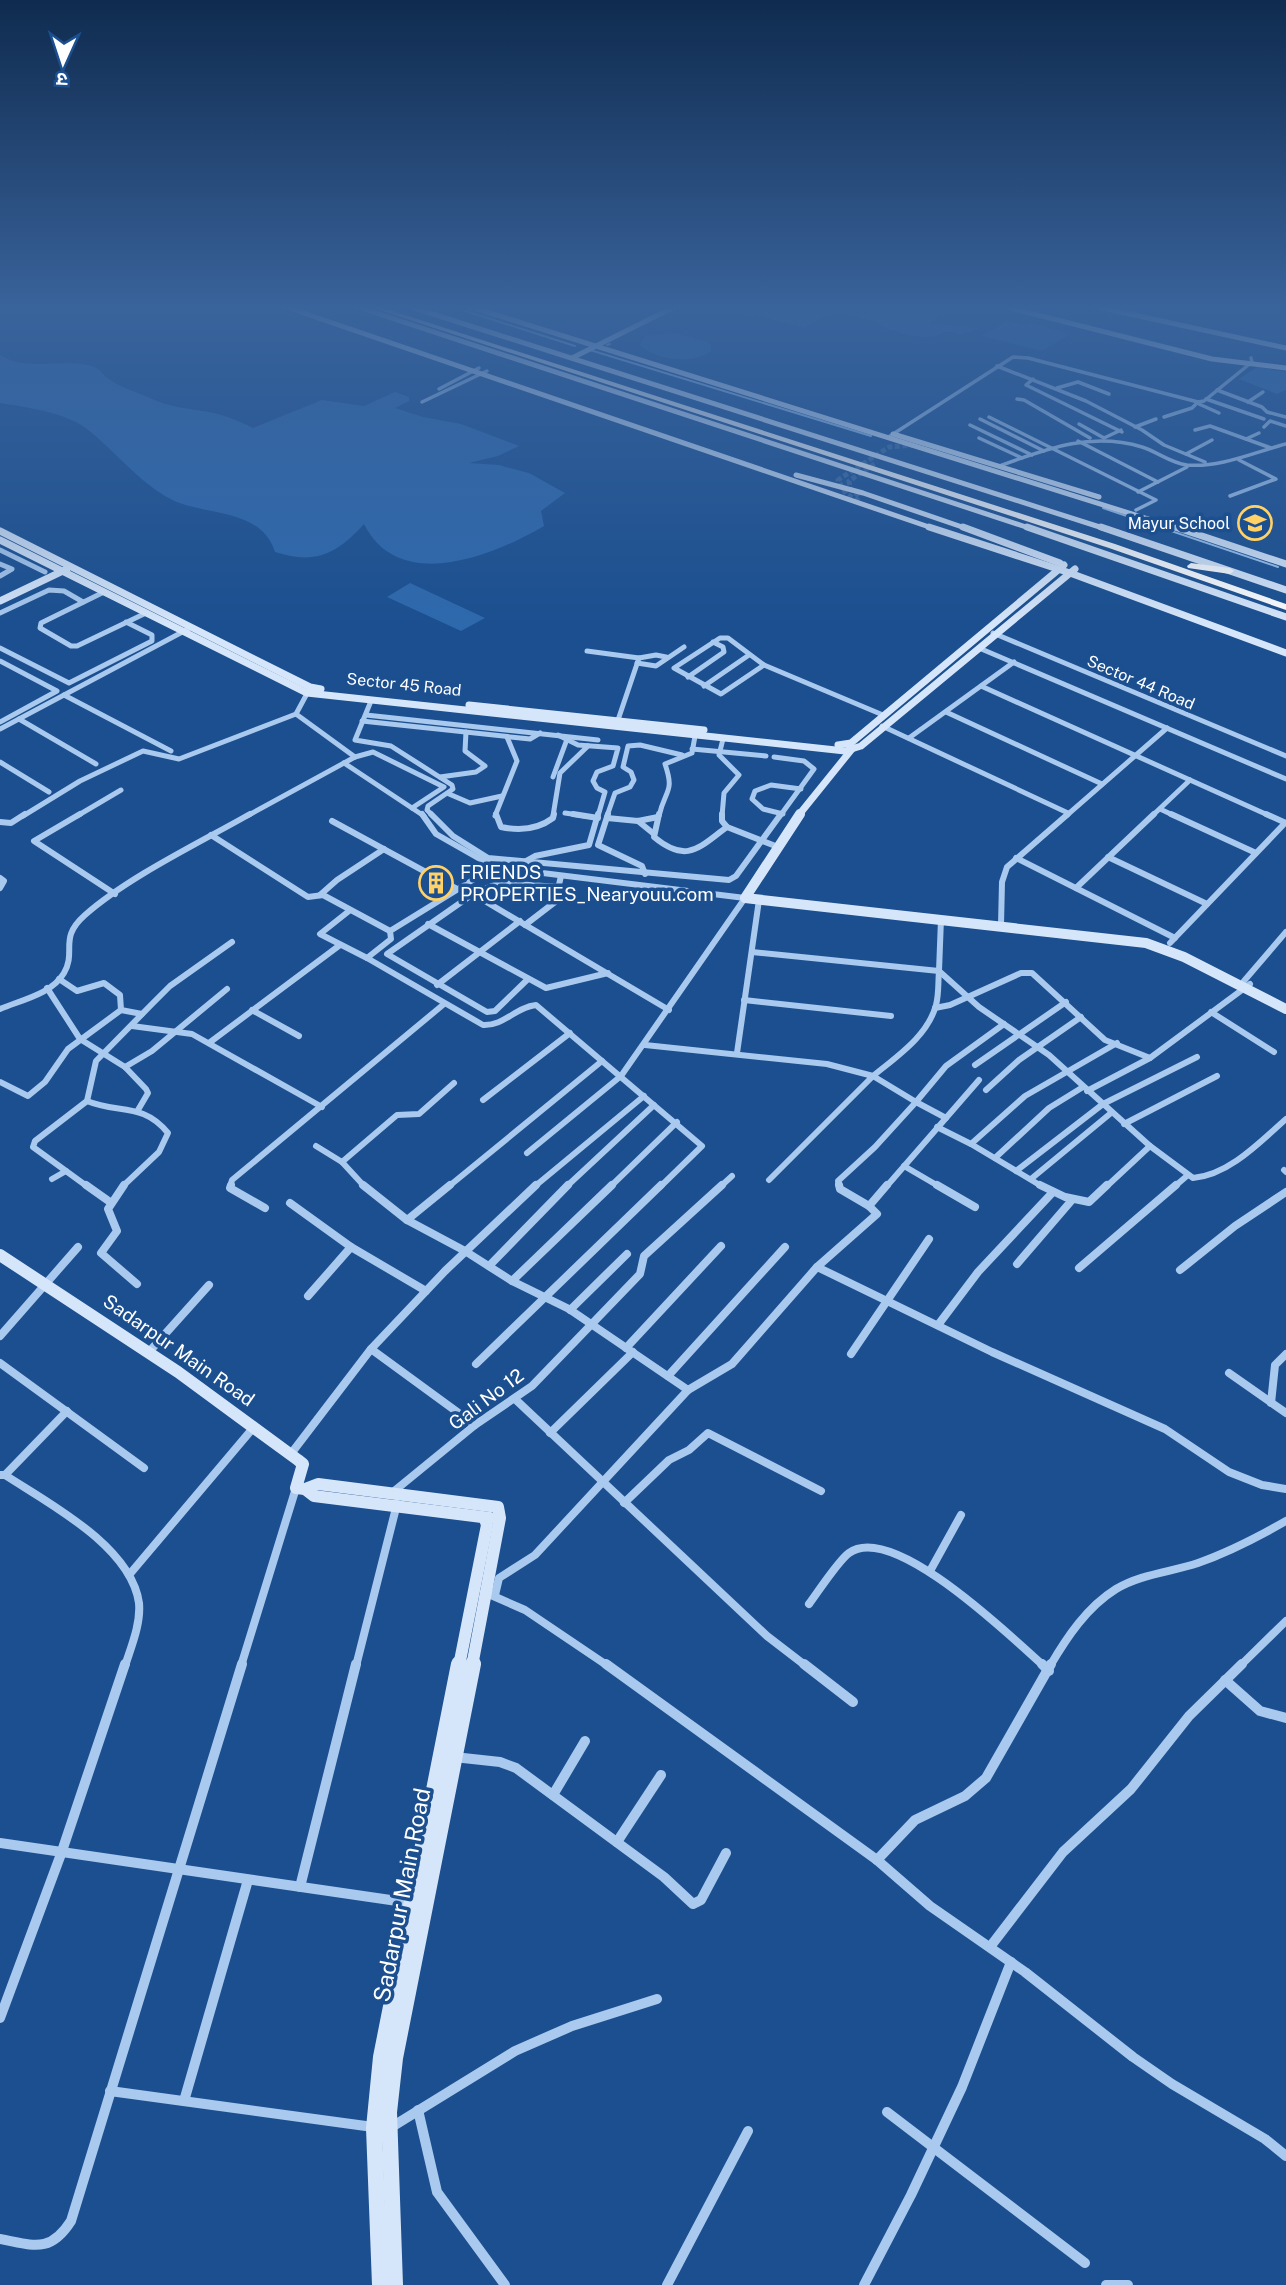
<svg xmlns="http://www.w3.org/2000/svg" width="1286" height="2285" viewBox="0 0 1286 2285" font-family="'Public Sans','Noto Sans Devanagari',sans-serif">
<style>
.green{fill:#2e69ad}
.lines{fill:none;stroke-linecap:round;stroke-linejoin:round}
.stream{stroke:#9cc4f0;stroke-width:2}
.secondary-tunnel{stroke:#3d69a0;stroke-width:5;stroke-dasharray:5 2.5;stroke-linecap:butt}
.street-far4{stroke:#a9c9ee;stroke-width:3.5}
.street-far3{stroke:#a9c9ee;stroke-width:5}
.street-far2{stroke:#a9c9ee;stroke-width:6}
.street-far1{stroke:#a9c9ee;stroke-width:8}
.street{stroke:#a9c9ee;stroke-width:10}
.secondary-far4{stroke:#d6e6fa;stroke-width:5}
.secondary-far3{stroke:#d6e6fa;stroke-width:7}
.secondary-far2{stroke:#d6e6fa;stroke-width:10}
.secondary-far1{stroke:#d6e6fa;stroke-width:12}
.secondary{stroke:#d6e6fa;stroke-width:16}
.highway{fill:#fff;fill-rule:evenodd}
.labels{text-anchor:middle;stroke-width:7;stroke-linejoin:round;paint-order:stroke}
.far-poi-label{font-size:16px;fill:#fff;stroke:#1b4f8f;text-anchor:end}
.far-street-label{font-size:16px;fill:#fff;stroke:#1b4f8f}
.poi-label{font-size:19px;fill:#fff;stroke:#1b4f8f;text-anchor:start}
.street-label{font-size:19px;fill:#fff;stroke:#1b4f8f}
.near-street-label{font-size:23px;fill:#fff;stroke:#1b4f8f}
</style>
<rect width="100%" height="100%" fill="#1b4f8f"/>
<g class="green">
<polygon points="725,306 822,306 829,308 829,313 804,328"/>
<path d="M861,306H943L932,314L938,316L929,324L979,328L962,334L946,331C925,344 904,333 882,327L877,322L854,315Z"/>
<polygon points="1007,321 1024,325 1031,323 1070,334 1042,351 982,336"/>
<path d="M672,333L706,341L711,346V351C692,365 655,360 640,345L645,336Z"/>
<path d="M0,355C29,373 63,356 94,367C100,369 102,374 106,377C119,387 136,392 150,398C166,406 184,408 202,411C220,413 237,420 253,428L322,400L364,406L395,392L409,397V401L395,408L423,417L461,424L519,446L498,456L469,463L499,465L529,473L565,493L541,511L544,526C493,556 399,594 364,524C337,554 315,565 275,552C260,505 201,518 165,496C137,479 117,454 92,433C69,412 29,408 0,403Z"/>
<polygon points="1257,367 1286,372 1286,390 1277,394 1239,379"/>
<polygon points="410,583 485,618 461,631 387,597"/>
</g>
<g class="lines">
<g class="stream">
<polyline points="450,306 575,346"/>
<polyline points="607,345 610,344"/>
<polyline points="590,350 871,436"/>
<polyline points="1103,508 1278,567"/>
</g>
<g class="secondary-tunnel">
<polyline points="859,496 850,488 849,481 877,462"/>
<polyline points="859,501 846,494 838,480 889,447 915,445"/>
</g>
<g class="street-far4">
<polyline points="997,366 1086,401 1142,430 1164,445 1205,462"/>
<polyline points="1033,379 1026,385 1122,432"/>
<polyline points="1057,388 1078,382 1109,394"/>
<polyline points="439,389 479,368"/>
<polyline points="1217,390 1262,407 1267,412 1286,417"/>
<polyline points="1017,399 1024,400 1090,438"/>
<polyline points="1206,399 1264,419"/>
<polyline points="422,402 487,371"/>
<polyline points="1248,402 1263,392"/>
<polyline points="1199,404 1219,413"/>
<polyline points="989,417 1156,500 1136,510"/>
<polyline points="1164,417 1192,408 1198,402"/>
<polyline points="980,419 1044,451"/>
<polyline points="1079,424 1104,438 1121,430"/>
<polyline points="970,425 1032,455"/>
<polyline points="1135,427 1156,419"/>
<polyline points="1264,427 1270,421 1286,426"/>
<polyline points="1195,430 1210,426 1271,448"/>
<polyline points="890,436 1013,357 1028,358 1198,402 1204,401 1252,362 1251,358"/>
<polyline points="979,438 1022,458"/>
<polyline points="1246,439 1259,433"/>
<polyline points="1078,441 1158,482"/>
<polyline points="1186,454 1212,440"/>
<path d="M1002,465C1049,448 1092,432 1142,447C1158,452 1170,463 1187,465C1220,468 1255,452 1286,444"/>
<polyline points="1138,492 1187,467"/>
<polyline points="1230,496 1276,479 1239,460"/>
</g>
<g class="street-far3">
<polyline points="0,550 45,572"/>
<polyline points="0,564 12,569 0,576"/>
<polyline points="104,592 41,623 40,628 71,646 77,646 146,613"/>
<polyline points="0,613 49,590 64,591 83,602"/>
<polyline points="993,633 1286,756"/>
<polygon points="720,638 728,638 764,665 721,694 674,668"/>
<polyline points="0,648 69,683 152,641 152,635 126,622"/>
<polyline points="979,648 1286,779"/>
<polyline points="587,651 639,658 618,720"/>
<polyline points="639,658 656,655 666,657"/>
<polyline points="0,661 57,691 0,722"/>
<polyline points="637,663 656,666 684,647"/>
<polyline points="764,665 883,715"/>
<polyline points="688,677 724,652 723,647 713,642"/>
<polyline points="704,686 749,655"/>
<polyline points="981,686 1270,816"/>
<polyline points="64,695 171,751"/>
<polyline points="371,701 355,740 391,746 452,785 453,789 428,806 427,810 433,816"/>
<polyline points="946,712 1102,784"/>
<polyline points="366,715 598,740"/>
<polyline points="19,719 96,764"/>
<polyline points="362,721 530,739 540,733"/>
<polyline points="882,726 1068,813"/>
<polyline points="0,729 188,629"/>
<polyline points="558,735 578,745 618,748 613,766 597,772 593,781 597,788 605,792 598,816"/>
<polyline points="909,738 1014,662"/>
<polyline points="692,749 766,756"/>
<polyline points="355,757 373,752 444,787 412,808"/>
<polyline points="774,757 804,761 814,769 780,816"/>
<polyline points="0,762 49,792"/>
<polyline points="344,763 424,816"/>
<polyline points="440,777 476,772 485,766 465,751 466,732"/>
<polyline points="553,777 566,742"/>
<polyline points="449,794 470,803 502,796"/>
<polyline points="1160,809 1175,816"/>
<polyline points="565,813 585,816"/>
<polyline points="783,814 763,809 752,799 755,791 771,785 801,789"/>
<polyline points="23,816 80,781 143,751 179,759 296,714"/>
<polyline points="77,816 121,790"/>
<polyline points="247,816 355,757 296,714 310,688"/>
<polyline points="495,816 517,761 507,737"/>
<polyline points="553,816 560,773 588,746"/>
<polyline points="607,816 615,793 630,787 634,780 631,772 623,767 628,746 640,745 682,755"/>
<path d="M659,816C665,789 675,793 665,764L692,753L695,736"/>
<polyline points="722,816 724,793 739,775 719,755 723,739"/>
<polyline points="1066,816 1167,728"/>
<polyline points="1152,816 1190,780"/>
</g>
<g class="street-far2">
<polyline points="80,814 34,841 115,894"/>
<polyline points="422,814 436,834 494,867 745,898 621,1076 527,1153"/>
<polyline points="431,814 453,836 488,858 729,880 736,876 781,814"/>
<path d="M496,814L501,827C520,831 537,830 553,818L554,814"/>
<polyline points="573,814 598,818"/>
<polyline points="608,814 598,845 642,866 645,874"/>
<path d="M659,814L654,837C688,865 700,846 727,827"/>
<polyline points="722,814 722,821 727,827 778,847"/>
<polyline points="1171,814 1256,853"/>
<polyline points="1266,814 1286,823"/>
<polyline points="607,818 638,821 658,817"/>
<polyline points="332,821 457,889"/>
<polyline points="638,821 654,834"/>
<polyline points="0,822 11,823 25,814"/>
<polyline points="211,835 308,897 323,895 390,931"/>
<polyline points="1108,857 1207,904"/>
<polyline points="1016,858 1175,938"/>
<polyline points="526,861 535,856 589,845 598,814"/>
<path d="M494,867L390,931L391,939L367,958L483,1025C504,1026 516,1007 536,1005L702,1146L660,1187"/>
<polyline points="0,878 4,881 0,888"/>
<polyline points="1076,888 1154,814"/>
<polyline points="473,894 499,883 559,887"/>
<polyline points="320,895 337,880 384,849"/>
<polyline points="349,911 320,934 367,958"/>
<polyline points="428,924 546,988 608,973"/>
<polyline points="525,925 555,902 561,876"/>
<polyline points="1001,925 1002,882 1007,867 1068,814"/>
<polyline points="1170,943 1285,823"/>
<polyline points="752,952 939,971 941,919"/>
<path d="M939,971L979,1007L1049,1055L1150,1146L1193,1178C1229,1175 1260,1142 1286,1119"/>
<polyline points="59,979 77,991 104,983 120,995 121,1010 142,1014"/>
<polyline points="528,979 495,1011 487,1012 387,954 473,894 669,1010"/>
<polyline points="1244,981 1286,932"/>
<polyline points="437,985 520,921"/>
<polyline points="47,988 80,1039 125,1067 146,1089 148,1093 138,1110"/>
<polyline points="744,1000 891,1016"/>
<polyline points="935,1008 950,1005 1021,973 1032,973 1105,1040 1150,1058"/>
<path d="M0,1009C21,1000 52,994 64,973C77,950 58,939 85,915C128,877 199,843 250,814"/>
<polyline points="252,1010 299,1036"/>
<polyline points="1211,1012 1274,1052"/>
<polyline points="132,1026 192,1034 322,1107"/>
<polyline points="209,1043 340,945"/>
<polyline points="645,1045 827,1064 873,1076 769,1180"/>
<polyline points="737,1053 759,900"/>
<polyline points="975,1065 1066,1002"/>
<polyline points="125,1067 152,1051 227,989"/>
<polyline points="0,1082 28,1096 45,1082 68,1049 121,1010"/>
<polyline points="986,1090 1019,1060 1081,1017"/>
<polyline points="1087,1091 1150,1058 1250,984"/>
<polyline points="483,1100 570,1033"/>
<path d="M87,1101C118,1114 143,1102 168,1133L159,1152L122,1187"/>
<polyline points="946,1118 979,1080"/>
<polyline points="1124,1124 1217,1076"/>
<polyline points="937,1127 971,1144 1025,1096 1117,1043"/>
<polyline points="971,1144 1043,1187"/>
<polyline points="316,1146 342,1162 365,1187"/>
<polyline points="995,1158 1049,1108 1083,1087"/>
<polyline points="342,1162 397,1115 419,1114 454,1083"/>
<polyline points="904,1166 940,1187"/>
<polyline points="1284,1170 1286,1172"/>
<polyline points="66,1171 33,1147 35,1141 87,1101 96,1061 152,1004 170,986 232,942"/>
<polyline points="1016,1171 1103,1104 1197,1057"/>
<polyline points="52,1179 66,1171 88,1187"/>
<polyline points="1031,1179 1111,1113"/>
<polyline points="230,1187 232,1180 444,1004"/>
<polyline points="448,1187 602,1061"/>
<polyline points="534,1187 644,1096"/>
<polyline points="566,1187 654,1105"/>
<polyline points="610,1187 677,1122"/>
<polyline points="720,1187 732,1176"/>
<path d="M839,1187L838,1181L875,1147L916,1102L873,1076C896,1057 928,1036 936,1005C939,994 938,982 939,971"/>
<polyline points="886,1187 946,1118 916,1102 946,1066 1004,1024"/>
<polyline points="1106,1187 1150,1146"/>
<polyline points="1174,1187 1188,1175"/>
</g>
<g class="street-far1">
<polyline points="86,1185 110,1202"/>
<polyline points="124,1185 108,1209 117,1231 101,1253 137,1284"/>
<polyline points="231,1185 230,1188 265,1208"/>
<polyline points="363,1185 407,1220 465,1251 512,1281 569,1309 688,1390"/>
<polyline points="937,1185 975,1207"/>
<polyline points="1040,1185 1065,1197 1089,1202 1107,1185"/>
<polyline points="290,1203 351,1247 426,1291"/>
<polyline points="869,1206 887,1185"/>
<polyline points="407,1220 450,1185"/>
<polyline points="1017,1264 1072,1200"/>
<polyline points="489,1266 568,1185"/>
<polyline points="817,1267 877,1214 869,1206 840,1189 839,1185"/>
<polyline points="1079,1268 1176,1185"/>
<polyline points="1180,1270 1235,1226 1286,1192"/>
<polyline points="512,1281 612,1185"/>
<polyline points="308,1296 351,1247"/>
<polyline points="570,1310 627,1254"/>
<polyline points="938,1325 978,1272 1053,1192"/>
<polyline points="0,1336 78,1247"/>
<polyline points="626,1348 721,1246"/>
<polyline points="371,1349 475,1425"/>
<polyline points="148,1353 209,1285"/>
<polyline points="851,1354 929,1239"/>
<polyline points="0,1363 144,1468"/>
<polyline points="476,1364 661,1185"/>
<polyline points="1229,1373 1286,1413"/>
<polyline points="668,1376 785,1247"/>
<polyline points="515,1399 767,1636 806,1666"/>
<polyline points="1271,1403 1275,1365 1286,1354"/>
<polyline points="550,1433 633,1352"/>
<polyline points="290,1455 371,1349 445,1271 536,1185"/>
<path d="M0,1475H5C48,1503 131,1546 139,1603C141,1624 131,1647 125,1666"/>
<polyline points="5,1475 67,1411"/>
<polyline points="393,1492 475,1425 532,1386 640,1274 644,1256 722,1185"/>
<polyline points="624,1503 669,1460 689,1450 708,1433 821,1491"/>
<polyline points="930,1571 961,1515"/>
<polyline points="129,1575 253,1428"/>
<polyline points="484,1592 525,1610 608,1666"/>
<polyline points="495,1595 499,1578 535,1555 688,1390 732,1364 817,1267 992,1352 1165,1429 1229,1472 1262,1485 1286,1489"/>
<path d="M809,1604C818,1592 838,1561 849,1553C893,1521 1012,1638 1044,1666"/>
<polyline points="241,1666 296,1488"/>
<polyline points="356,1666 397,1504"/>
<path d="M1050,1666C1067,1637 1087,1607 1116,1589C1141,1574 1171,1572 1198,1563C1229,1552 1258,1537 1286,1521"/>
<polyline points="1240,1666 1286,1621"/>
</g>
<g class="street">
<polyline points="606,1664 877,1860 930,1906 1025,1972 1133,2057 1172,2084 1265,2139 1286,2156"/>
<polyline points="804,1664 853,1702"/>
<polyline points="1042,1664 1049,1671"/>
<polyline points="1225,1680 1260,1711 1286,1718"/>
<polyline points="454,1757 500,1762 516,1768 664,1877 693,1904 701,1900 726,1853"/>
<polyline points="553,1795 585,1741"/>
<polyline points="617,1842 661,1775"/>
<polyline points="0,1843 411,1903"/>
<polyline points="877,1860 915,1820 965,1796 986,1778 1051,1664"/>
<polyline points="300,1887 356,1664"/>
<polyline points="990,1947 1063,1852 1131,1789 1189,1716 1242,1664"/>
<polyline points="0,2018 61,1854 125,1664"/>
<polyline points="110,2091 373,2127"/>
<polyline points="184,2101 248,1880"/>
<polyline points="418,2110 437,2192 505,2285"/>
<polyline points="887,2112 1085,2263"/>
<polyline points="390,2128 515,2051 572,2026 657,1999"/>
<path d="M0,2239C33,2245 50,2254 71,2221L242,1664"/>
<polyline points="667,2285 748,2131"/>
<polyline points="864,2285 911,2195 962,2087 1011,1962"/>
<polyline points="1106,2285 1128,2285"/>
</g>
<g class="secondary-far4">
<polyline points="283,306 935,529"/>
<polyline points="355,306 1032,529"/>
<polyline points="408,306 1106,529"/>
<polyline points="468,306 1180,529"/>
<polyline points="1002,306 1212,359 1286,368"/>
<polyline points="1093,306 1286,348"/>
<polyline points="572,358 676,306"/>
<polyline points="893,434 1099,497"/>
<polyline points="796,475 863,493 968,529"/>
</g>
<g class="secondary-far3">
<polyline points="929,527 1070,573 1286,653"/>
<polyline points="963,527 1060,563"/>
<polyline points="1027,527 1286,617"/>
<polyline points="1101,527 1286,590"/>
<polyline points="1175,527 1286,564"/>
<polyline points="0,531 310,687 321,689"/>
<polyline points="0,540 307,693 845,751 861,746 1075,569"/>
<polyline points="0,601 67,569"/>
<polyline points="469,705 704,730"/>
<polyline points="838,745 851,743 1064,565"/>
<polyline points="798,816 852,749"/>
</g>
<polyline class="secondary-far2" points="800,814 745,898 1146,943 1184,957 1286,1009"/>
<g class="secondary-far1">
<polyline points="0,1255 178,1372 298,1460 303,1464 296,1488 305,1489 318,1484 498,1507 500,1518 472,1666"/>
<polyline points="305,1489 314,1496 490,1518"/>
<polyline points="459,1666 487,1525 485,1519"/>
</g>
<g class="secondary">
<polyline points="380,2285 374,2128 381,2057 459,1664"/>
<polyline points="395,2285 389,2112 395,2058 473,1664"/>
</g>
<g class="highway">
<polygon points="367,306 377,306 1115,544 1286,604 1286,610 1109,548"/>
<polygon points="1191,563 1230,568 1234,571 1230,574 1188,568 1187,566"/>
</g>
</g>
<linearGradient id="sky" x2="0" y2="1"><stop stop-color="#0f2b4f"/><stop offset="0.49" stop-color="#39639b"/><stop offset="1" stop-color="#39639b" stop-opacity="0"/></linearGradient>
<rect width="1286" height="626" fill="url(#sky)"/>
<defs>
<g id="school-ring" transform="scale(1.75)"><circle r="9.5" fill="#1b4f8f" stroke="#ffd166" stroke-width="1.5"/><path d="M0-5L7-2L0 1L-7-2ZM-4 1L0 2.5L4 1V4Q0 6-4 4Z" fill="#ffd166"/></g>
<g id="building-ring" transform="scale(1.75)"><circle r="9.5" fill="#1b4f8f" stroke="#ffd166" stroke-width="1.5"/><path d="M-4-6H4V6H1V3H-1V6H-4ZM-2.5-4.3h1.7v1.8h-1.7ZM.8-4.3h1.7v1.8H.8ZM-2.5-1h1.7V.8h-1.7ZM.8-1h1.7V.8H.8Z" fill="#ffd166"/></g>
</defs>
<g fill-rule="evenodd">
<use href="#school-ring" x="1255" y="523"/>
<use href="#building-ring" x="436" y="883"/>
</g>
<g class="labels">
<g class="far-poi-label">
<text x="1230" y="529">Mayur School</text>
</g>
<g class="far-street-label">
<text transform="translate(1141 682) rotate(23)" y="6">Sector 44 Road</text>
<text transform="translate(404 684) rotate(6)" y="6">Sector 45 Road</text>
</g>
<g class="poi-label">
<text x="460" y="879">FRIENDS<tspan x="460" dy="22">PROPERTIES_Nearyouu.com</tspan></text>
</g>
<g class="street-label">
<text transform="translate(179 1350) rotate(35)" y="7">Sadarpur Main Road</text>
<text transform="translate(486 1399) rotate(-37)" y="7">Gali No 12</text>
</g>
<g class="near-street-label">
<text transform="translate(402 1895) rotate(-79)" y="8">Sadarpur Main Road</text>
</g>
</g>
<g transform="translate(63 63) rotate(183)" stroke="#1b4f8f" stroke-width="5" paint-order="stroke">
<path d="M0-5L12 26L0 18L-12 26Z" fill="#ffffff"/>
<text y="-10" font-size="19" font-weight="bold" text-anchor="middle" fill="#ffffff">उ</text>
</g>
</svg>
